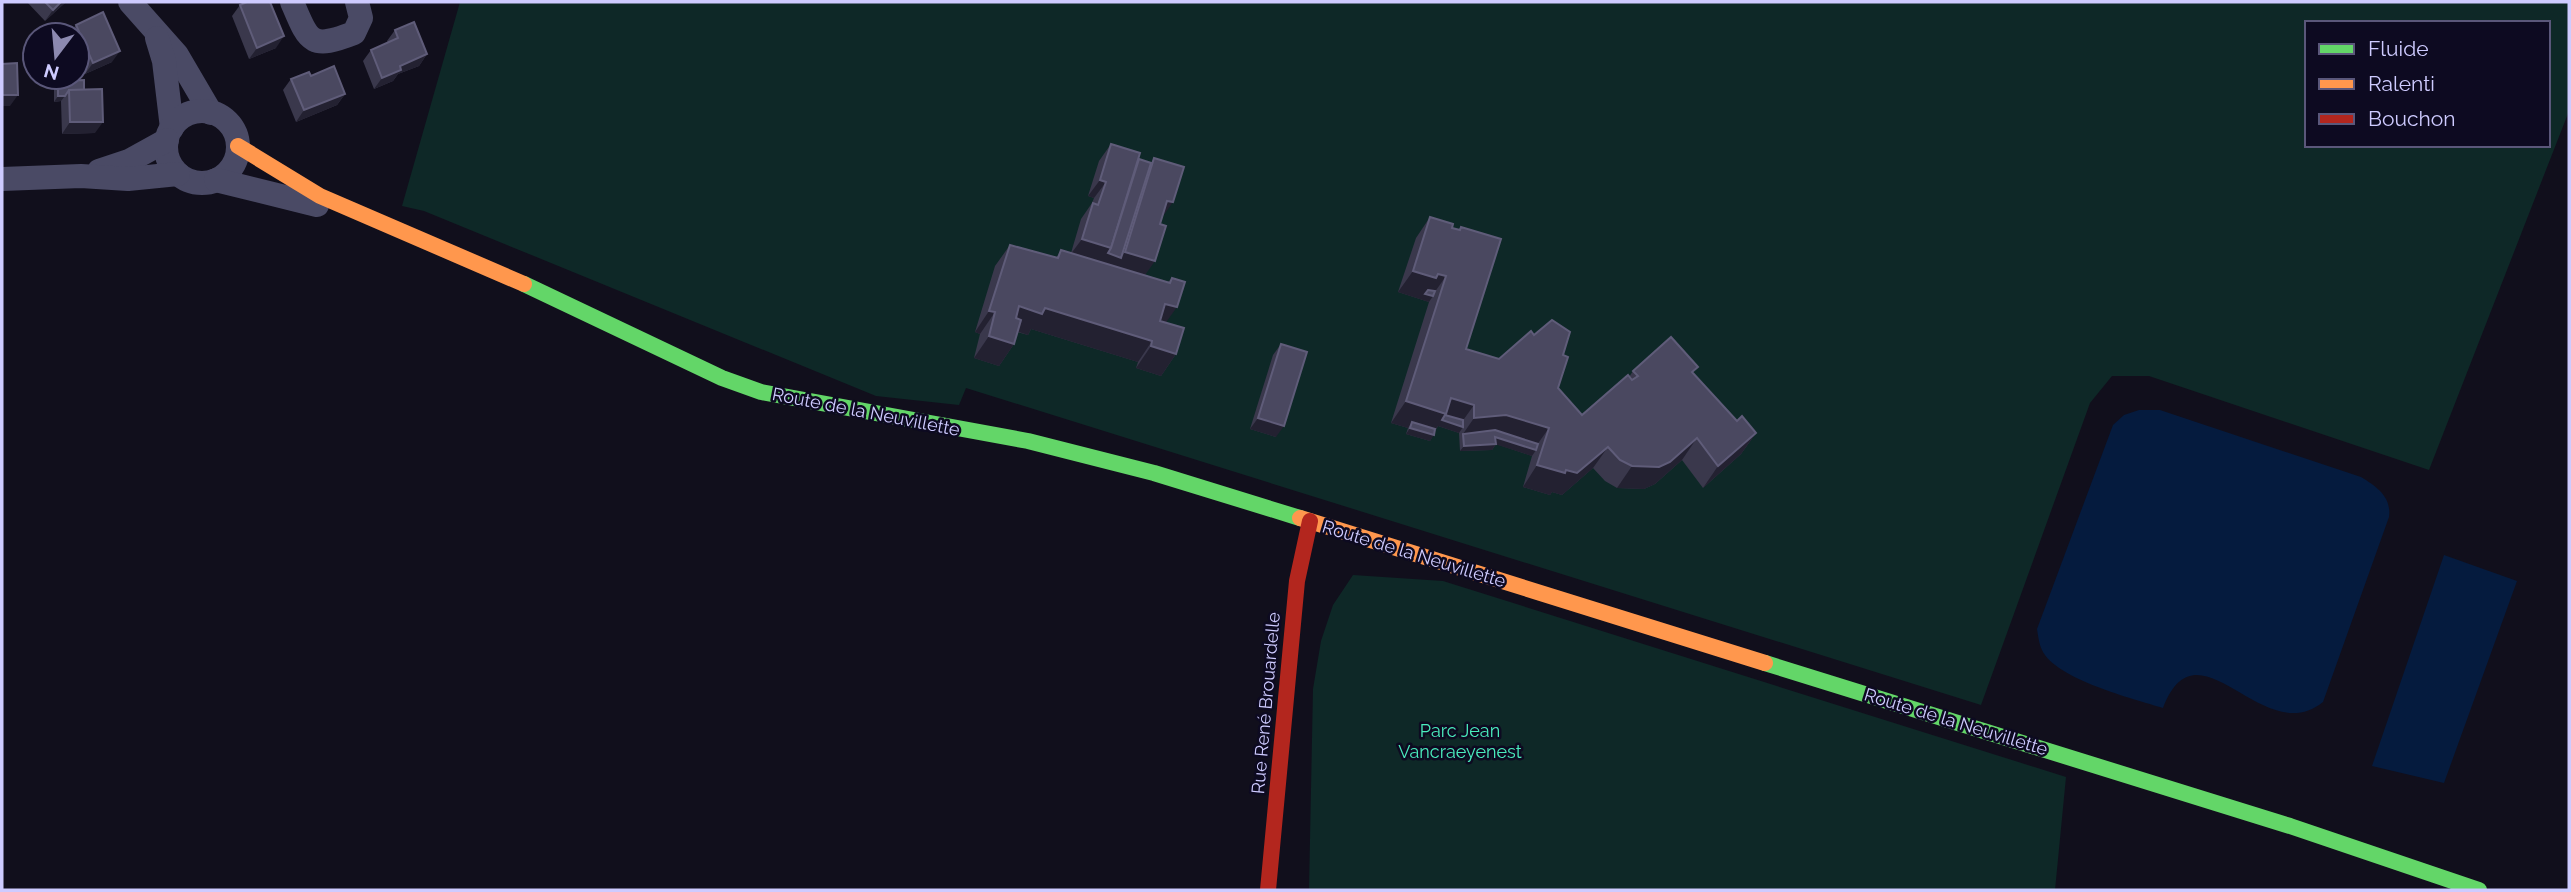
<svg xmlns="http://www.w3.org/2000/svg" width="2571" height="892" viewBox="0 0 2571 892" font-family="Raleway,sans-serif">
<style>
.green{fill:#0e2827;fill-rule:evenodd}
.water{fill:#051b3e}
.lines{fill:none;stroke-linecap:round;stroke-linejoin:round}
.street{stroke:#4a4a65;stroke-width:24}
.fast{stroke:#63d668;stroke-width:16}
.slow{stroke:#ff974d;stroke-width:16}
.jam{stroke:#b3261e;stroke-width:16}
.wall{fill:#3a384c}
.shaded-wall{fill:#232131}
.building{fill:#4a4860;stroke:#5f5c79;stroke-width:2}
.labels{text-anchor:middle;stroke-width:5;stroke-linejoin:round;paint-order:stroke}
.street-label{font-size:18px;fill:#cecbff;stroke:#0d0a21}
.park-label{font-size:18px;fill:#4aecbd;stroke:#0d0a21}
</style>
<rect width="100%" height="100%" fill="#110f1c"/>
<g class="green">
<path d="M460,2H2569V111L2429,470L2149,376H2112L2090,403L1981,705L966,388L959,405L876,396L424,211L402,206ZM2307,23H2548V145H2307Z"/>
<polygon points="1353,575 1443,581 2066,777 2055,890 1309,890 1313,689 1321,641 1333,605"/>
</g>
<g class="water">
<path d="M2139,410H2160L2361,477C2376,486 2392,497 2389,517L2323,702C2263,751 2198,616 2163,708C2134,699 2055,679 2042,650C2039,644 2038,635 2037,629L2113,425L2124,415Z"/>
<polygon points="2444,555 2517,581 2444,783 2372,766"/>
</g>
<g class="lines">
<g class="street">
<polyline points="130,2 177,55 211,113"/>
<path d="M292,2C309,42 310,50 354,33L361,18L357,2"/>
<polyline points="157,38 164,61 172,128"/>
<circle cx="202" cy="147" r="36"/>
<polyline points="99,171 129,161 167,140"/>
<polyline points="2,179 81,176 128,179 178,174"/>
<polyline points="216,180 317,205"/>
</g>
<g class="fast">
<polyline points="524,284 722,378 761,392 1028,441 1154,473 1300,518"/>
<polyline points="1765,663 2290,826 2479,890"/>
</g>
<g class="slow">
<polyline points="238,146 320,196 524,284"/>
<polyline points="1300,518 1765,663"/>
</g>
<polyline class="jam" points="1268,890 1297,581 1310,521"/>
</g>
<g class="wall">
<polygon points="27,2 66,2 45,21"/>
<polygon points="240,5 276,48 249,59 232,16"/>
<polygon points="76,25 112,62 85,74 77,56 77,35 68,35"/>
<polygon points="395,30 427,54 419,66 398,74 393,81 374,89 363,61 371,50 388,43 387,41"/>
<polygon points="310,75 345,94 337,105 296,122 283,90 291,79"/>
<polygon points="58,81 84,90 95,133 62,134 61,101 54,102 54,87"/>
<polygon points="1111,144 1139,159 1151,163 1154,158 1162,218 1145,275 1168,282 1172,278 1166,323 1176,354 1161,376 1136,368 1138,362 1031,329 1028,335 1017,332 1014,344 999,366 974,358 980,334 975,332 995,266 1010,245 1056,258 1061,250 1071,253 1081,219 1092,203 1094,198 1088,196 1099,161"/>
<polygon points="1430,217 1452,228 1459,230 1461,227 1466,349 1499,359 1534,335 1563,355 1558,388 1582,415 1629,377 1633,371 1693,373 1737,421 1756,433 1741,454 1703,488 1682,460 1655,484 1644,489 1617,488 1605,481 1593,468 1562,495 1552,492 1550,495 1523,487 1532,456 1496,444 1492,450 1460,451 1459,433 1438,426 1430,441 1406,434 1408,428 1391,423 1429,302 1398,292 1416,238"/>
<polygon points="1281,344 1276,437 1250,429 1273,355"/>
</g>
<g class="shaded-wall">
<polygon points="61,2 66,2 45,21 53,10"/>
<polygon points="284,36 276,48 249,59 257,48"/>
<polygon points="120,51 112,62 85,74 93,63"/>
<polygon points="427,54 419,66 398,74 393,81 374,89 382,78 400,66"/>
<polygon points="345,94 337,105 296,122 304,110"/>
<polygon points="2,95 18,95 10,106 2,106"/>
<polygon points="58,96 65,96 61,101 54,102"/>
<polygon points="70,122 103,122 95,133 62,134"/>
<polygon points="1100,180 1106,182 1094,198 1088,196"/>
<polygon points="1167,201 1173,202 1161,219"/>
<polygon points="1082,239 1111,248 1121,258 1125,252 1155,261 1143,278 1070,255"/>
<polygon points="1413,271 1438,274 1446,276 1432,296 1433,296 1429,302 1398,292"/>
<polygon points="1165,304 1177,307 1162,328 1150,325"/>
<polygon points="1019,306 1045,308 1152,341 1138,362 1031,329 1028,335 1004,327"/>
<polygon points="989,311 995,312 980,334 975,332"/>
<polygon points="989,336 1014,344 999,366 974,358"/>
<polygon points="1151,346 1176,354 1161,376 1136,368"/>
<polygon points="1451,398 1474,405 1459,426 1463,427 1459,433 1438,426 1432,434 1434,435 1430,441 1406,434 1410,428 1412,422 1408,428 1391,423 1406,401"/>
<polygon points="1506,415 1549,428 1534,449 1536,450 1532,456 1463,434 1474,418"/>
<polygon points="1258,418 1284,426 1276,437 1250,429"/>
<polygon points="1756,433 1741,454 1703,488 1718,466"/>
<polygon points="1697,438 1682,460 1655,484 1644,489 1617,488 1632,466"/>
<polygon points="1496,444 1492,450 1460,451 1464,446"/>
<polygon points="1608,447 1593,468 1562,495 1552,492 1550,495 1523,487 1537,465"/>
</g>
<g class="building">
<polygon points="45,2 61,2 53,10"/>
<polygon points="247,2 270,2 284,36 257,48 240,5"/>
<polygon points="103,12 120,51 93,63 76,25"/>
<polygon points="414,22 427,54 400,66 401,70 382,78 371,50 398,38 395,30"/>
<polygon points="17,63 18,95 2,95 2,64"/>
<polygon points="334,66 345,94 304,110 291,79 309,72 311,76"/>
<polygon points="84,80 84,90 69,90 65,96 58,96 58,81"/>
<polygon points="102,89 103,122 70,122 69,90"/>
<polygon points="1111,144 1140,153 1111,248 1082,239 1093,203 1098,205 1106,182 1100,180"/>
<polygon points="1154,158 1184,167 1173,202 1167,201 1160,224 1166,226 1155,261 1125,252"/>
<polygon points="1139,159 1151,163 1121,258 1108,253 1111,248"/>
<polygon points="1430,217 1453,224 1452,228 1460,230 1461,227 1501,239 1466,349 1499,359 1531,331 1534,335 1552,320 1570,332 1563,355 1568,357 1558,388 1582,415 1628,375 1632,380 1638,376 1633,371 1671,337 1698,367 1692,372 1737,421 1742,416 1756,433 1718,466 1697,438 1670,462 1659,467 1632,466 1620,460 1608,447 1577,473 1566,470 1565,473 1537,465 1549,428 1506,415 1474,418 1474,405 1451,398 1446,414 1406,401 1446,276 1438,274 1436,278 1413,271"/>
<polygon points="1010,245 1058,258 1061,250 1170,283 1172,278 1185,282 1177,307 1165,304 1160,321 1184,328 1176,354 1151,346 1152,341 1045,308 1042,314 1019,306 1016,318 1021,320 1014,344 989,336 995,312 989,311"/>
<polygon points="1428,290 1435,291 1433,296 1425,294"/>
<polygon points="1281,344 1307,352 1284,426 1258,418"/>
<polygon points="1445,415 1463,420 1463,427 1442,420"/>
<polygon points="1412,422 1435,429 1434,435 1410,428"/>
<polygon points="1495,430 1538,444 1536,450 1495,437 1496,444 1464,446 1463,434"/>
</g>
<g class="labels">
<g class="street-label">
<text transform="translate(866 412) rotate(11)" y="6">Route de la Neuvillette</text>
<text transform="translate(1414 554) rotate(17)" y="6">Route de la Neuvillette</text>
<text transform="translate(1266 703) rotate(-85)" y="6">Rue René Brouardelle</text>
<text transform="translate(1956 722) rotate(17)" y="6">Route de la Neuvillette</text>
</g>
<g class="park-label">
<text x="1460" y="737">Parc Jean<tspan x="1460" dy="21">Vancraeyenest</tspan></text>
</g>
</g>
<rect width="2571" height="892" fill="none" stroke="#cecbff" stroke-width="7"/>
<rect x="2305" y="21" width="245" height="126" fill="#0d0a21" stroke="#5a577a" stroke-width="2"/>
<rect x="2319" y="44" width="35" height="10" fill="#63d668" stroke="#5a577a" stroke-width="2"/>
<text x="2368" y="56" font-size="21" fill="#cecbff">Fluide</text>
<rect x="2319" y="79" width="35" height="10" fill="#ff974d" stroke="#5a577a" stroke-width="2"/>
<text x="2368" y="91" font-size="21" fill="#cecbff">Ralenti</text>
<rect x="2319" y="114" width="35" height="10" fill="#b3261e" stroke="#5a577a" stroke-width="2"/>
<text x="2368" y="126" font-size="21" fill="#cecbff">Bouchon</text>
<g transform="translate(56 56) rotate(196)"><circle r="33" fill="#0d0a21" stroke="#5a577a" stroke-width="2"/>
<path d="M0-5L12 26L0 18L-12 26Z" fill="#8c89b0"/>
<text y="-10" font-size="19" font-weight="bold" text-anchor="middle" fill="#cecbff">N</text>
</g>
</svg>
